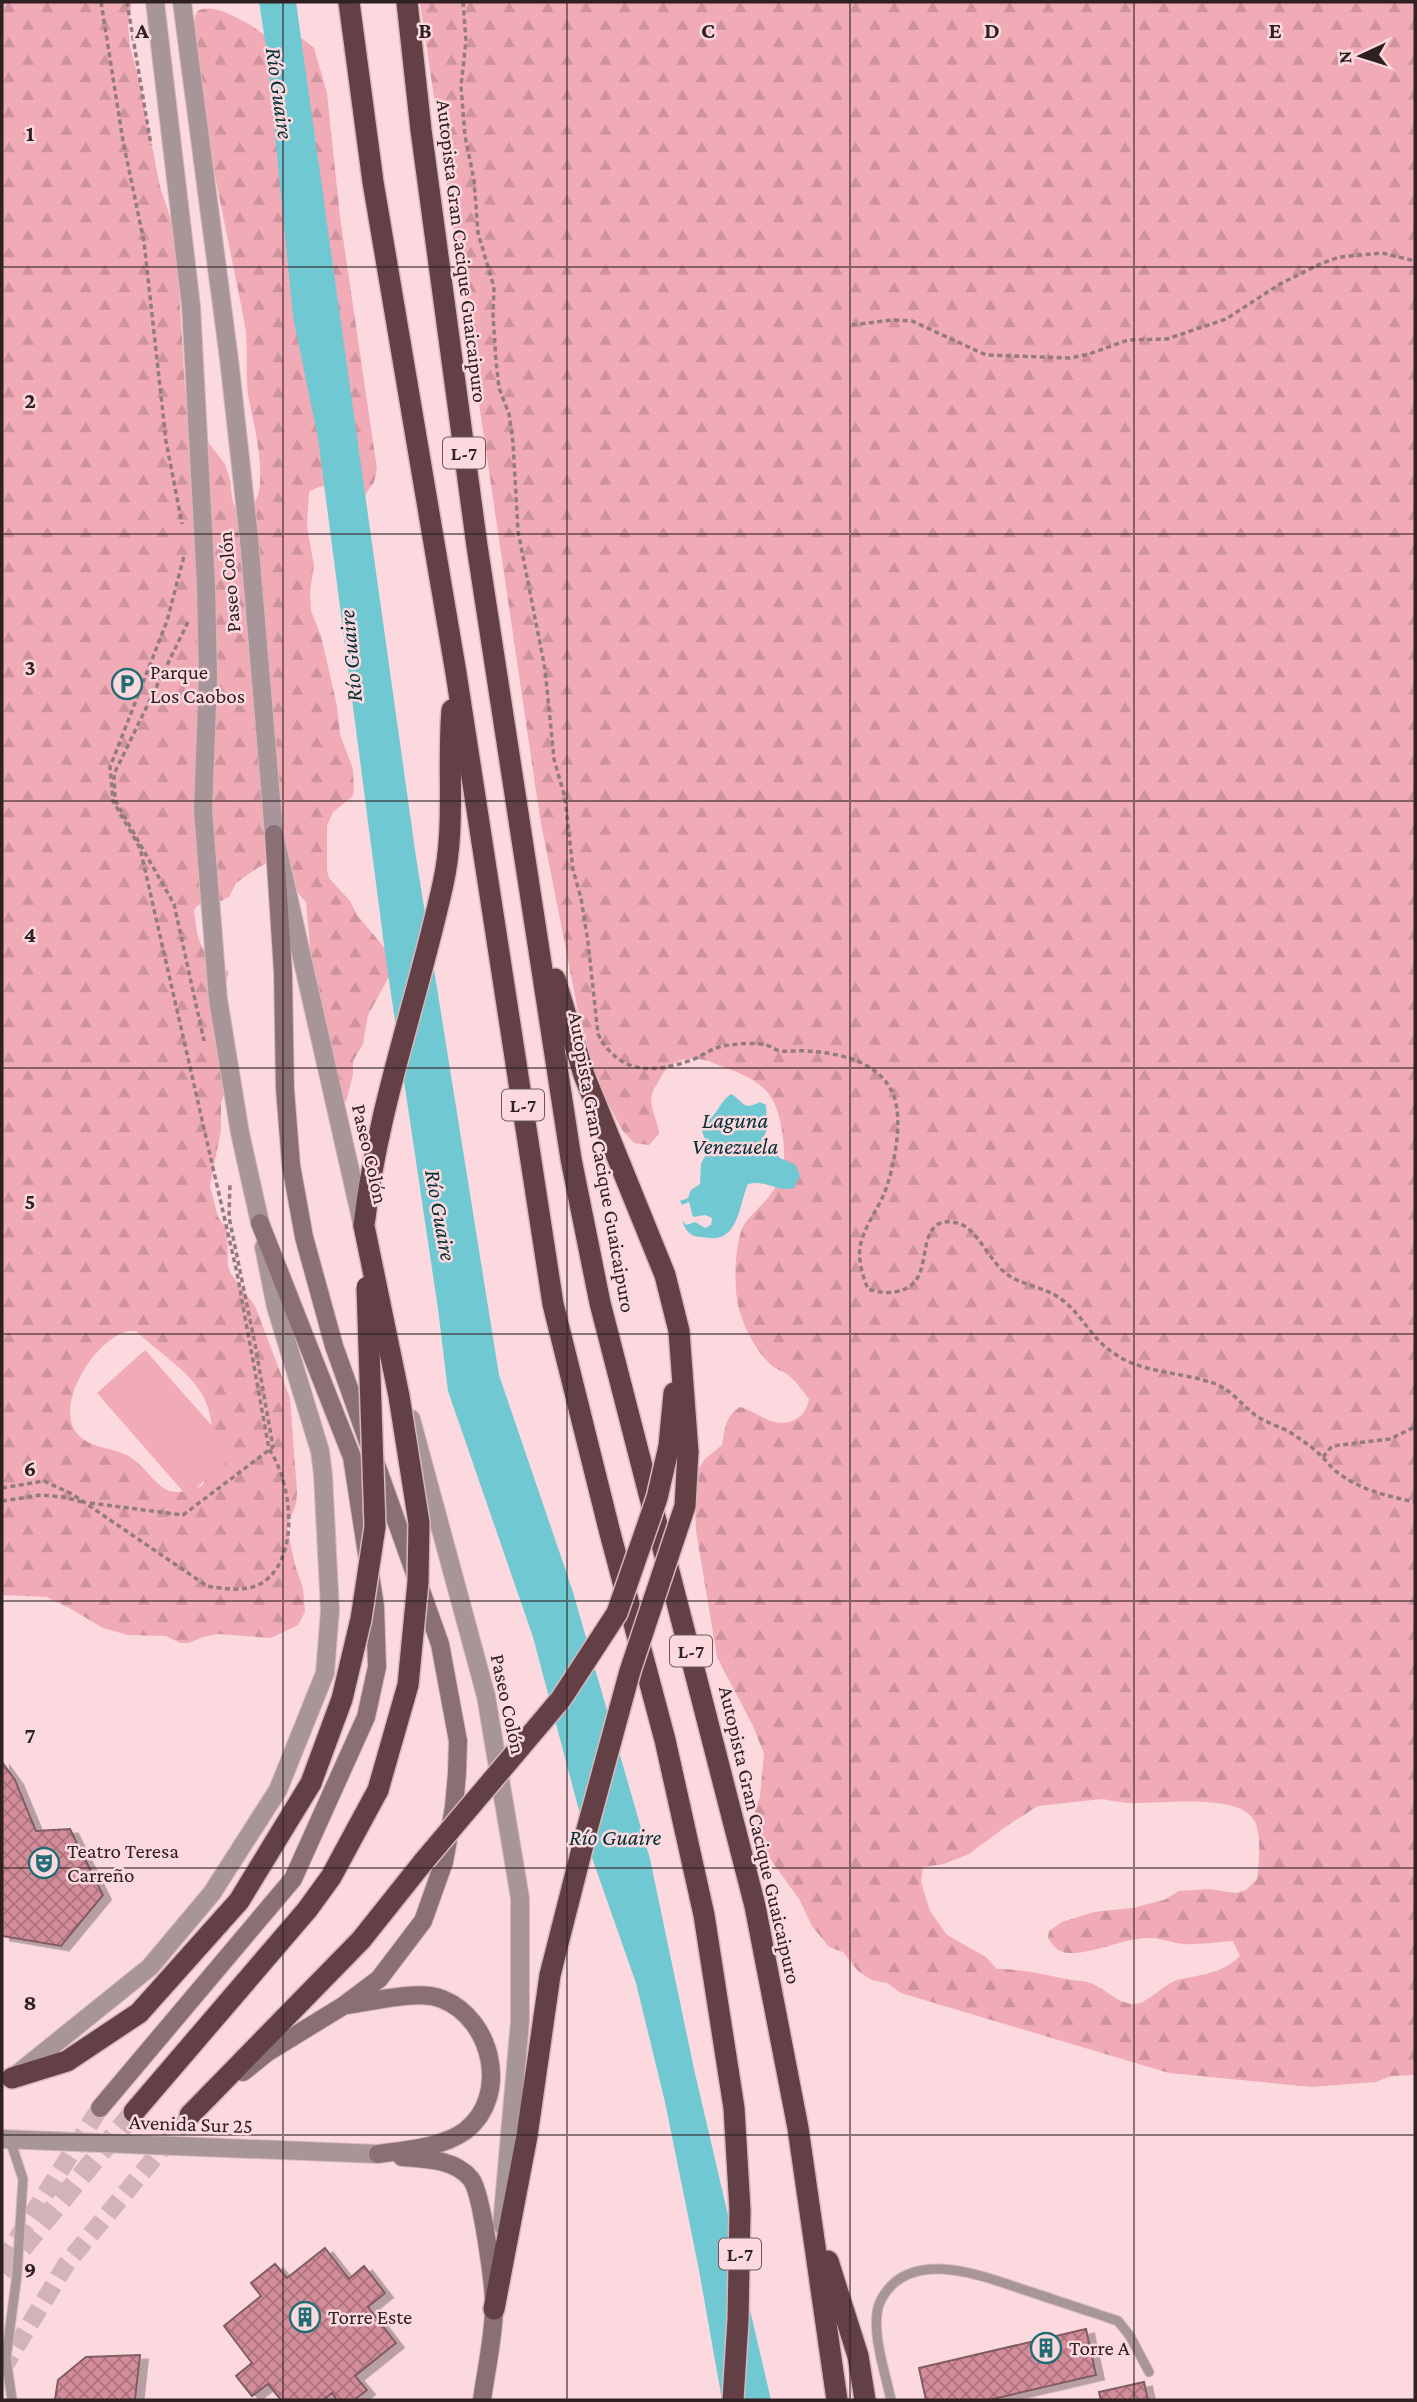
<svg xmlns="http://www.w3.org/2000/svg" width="1417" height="2402" viewBox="0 0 1417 2402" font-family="'Crimson Pro',serif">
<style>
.forest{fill:url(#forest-firs);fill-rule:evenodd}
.garden{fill:#f1abb7}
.water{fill:#70c9d2}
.building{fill:url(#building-cross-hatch);stroke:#815c62;stroke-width:2;filter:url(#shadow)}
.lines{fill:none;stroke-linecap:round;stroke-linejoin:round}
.secondary-tunnel{stroke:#d2b4b8;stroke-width:18;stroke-dasharray:18 9;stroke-linecap:butt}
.motorway-tunnel{stroke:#d2b4b8;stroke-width:21;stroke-dasharray:21 10;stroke-linecap:butt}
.service-casing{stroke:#d6b8bc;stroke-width:11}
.minor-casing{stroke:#d6b8bc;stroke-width:20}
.tertiary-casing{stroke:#d6b8bc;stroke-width:20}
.secondary-casing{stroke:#d6b8bc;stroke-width:20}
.motorway-casing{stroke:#d6b8bc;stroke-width:24}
.path{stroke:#947b7f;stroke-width:3.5;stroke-dasharray:5 3.5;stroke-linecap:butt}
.service{stroke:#a89598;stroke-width:9}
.minor{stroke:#a89598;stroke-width:18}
.tertiary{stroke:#a89598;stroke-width:18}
.secondary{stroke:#8a7074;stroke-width:18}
.motorway{stroke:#624046;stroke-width:21}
.motorway-bridge-casing{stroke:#d6b8bc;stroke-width:24;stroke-linecap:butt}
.motorway-bridge{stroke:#624046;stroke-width:21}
.grid{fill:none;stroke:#2f2022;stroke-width:2;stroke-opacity:0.55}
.labels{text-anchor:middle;stroke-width:5;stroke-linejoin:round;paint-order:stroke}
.shield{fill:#fbd9de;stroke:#6c585a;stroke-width:2}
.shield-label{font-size:19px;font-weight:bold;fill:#2f2022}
.street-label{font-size:21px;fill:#2f2022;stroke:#fbd9de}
.poi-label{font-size:21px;fill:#2f2022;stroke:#fbd9de;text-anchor:start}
.water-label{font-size:23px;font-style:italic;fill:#033034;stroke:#fbd9de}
.grid-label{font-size:23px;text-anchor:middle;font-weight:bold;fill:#2f2022;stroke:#fbd9de;stroke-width:5;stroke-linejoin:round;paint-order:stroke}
</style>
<defs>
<pattern id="forest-firs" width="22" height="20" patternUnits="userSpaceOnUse" patternTransform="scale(1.75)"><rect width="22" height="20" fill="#f1abb7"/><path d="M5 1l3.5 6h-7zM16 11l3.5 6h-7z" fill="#cf939d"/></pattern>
<pattern id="building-cross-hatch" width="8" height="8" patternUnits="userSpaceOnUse" patternTransform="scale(1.75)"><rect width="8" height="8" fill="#d38d9a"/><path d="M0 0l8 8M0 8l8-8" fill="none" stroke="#ac737d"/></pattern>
<filter id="shadow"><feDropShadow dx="8" dy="4.5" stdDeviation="0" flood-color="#0004"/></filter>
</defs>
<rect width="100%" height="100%" fill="#fbd9de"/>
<g class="forest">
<path d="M2,2H132L128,25L130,47L140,84L160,187L176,235L185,388L204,437L225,464L230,479L232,498L234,505L241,511C278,508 251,415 248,394C245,370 249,344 244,320C228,238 210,156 196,74C194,61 190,19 198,11C215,0 259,29 272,41L303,39L314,48L327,93L340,217L377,469L374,482L365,495C339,494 334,477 309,492L307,526L314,566L310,591L311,611L321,636L337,706L340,734L353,769L354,791L352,797L333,812L327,826V870L329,878L350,901L357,915L387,951L391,973L368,1015L363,1044L353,1061V1074L346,1102L339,1104L315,1001L306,902L270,862L259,867L236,883L229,897L221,901L198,905L194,910C196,927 197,946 211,958C216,964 223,967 229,972L215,1016L214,1040L221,1054L226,1090L221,1103V1130L210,1186L218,1217L227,1230L228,1266L231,1274L255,1306L290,1398L297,1492L296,1504L287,1527L295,1565L303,1588L305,1612L298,1625L271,1638L218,1634L203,1637L189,1643H180L166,1636L128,1635L103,1628L71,1609L47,1597L2,1595ZM129,1331H136C177,1370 219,1384 211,1449C209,1462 209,1475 202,1486C192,1489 181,1494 170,1491C157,1488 144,1465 130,1457C112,1446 85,1449 74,1429C57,1398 98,1337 129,1331Z"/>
<path d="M420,2H1415V2075L1391,2076L1376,2082L1312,2087L1169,2073L901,1993L887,1983L872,1980L865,1976L858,1971L843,1952L829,1947L812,1926L799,1899L766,1853L758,1836L755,1811L760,1796L764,1754L753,1726L717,1657L696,1531L694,1483L696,1474L704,1460L722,1445C725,1430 725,1416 740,1407C752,1410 760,1417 771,1421C789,1427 806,1418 809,1399C803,1391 796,1381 788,1375C783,1371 775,1369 770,1364C755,1350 739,1319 737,1299C734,1282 735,1240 744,1225C752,1212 768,1202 777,1184C785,1170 785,1154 783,1138C777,1087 759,1080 713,1063C697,1056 678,1056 665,1071C661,1075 660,1080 657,1084C644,1103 657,1114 659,1134L649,1145L634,1143L622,1130L598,1084L577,1006L540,818ZM1102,1799C1113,1801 1123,1803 1134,1803C1162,1804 1237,1793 1254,1820C1262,1833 1259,1863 1257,1879L1246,1890L1236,1893L1209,1889L1179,1891L1164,1900L1132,1908L1094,1912L1062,1922L1049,1931L1048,1938C1053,1946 1058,1952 1068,1953C1095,1954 1120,1939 1147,1938C1159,1937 1172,1943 1184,1944C1200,1945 1217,1942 1233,1941L1240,1956C1225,1972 1202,1975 1181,1979C1164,1982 1148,2004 1135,2004C1116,2004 1104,1986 1087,1982C1080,1980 1073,1981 1066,1979C1042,1974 1021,1969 997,1969L986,1957L947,1935L930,1911L921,1882L923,1867L944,1864L969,1854L1008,1825L1038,1806Z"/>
</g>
<polygon class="garden" points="145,1350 236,1453 187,1496 97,1393"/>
<g class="water">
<polygon points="259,2 296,2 416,857 499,1375 572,1589 650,1859 694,2069 771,2400 722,2400 699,2270 665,2102 636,1983 590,1852 533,1637 448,1391 438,1309 386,960 318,438 293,317 267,53"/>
<path d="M731,1094C745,1102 742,1111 760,1102L766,1105L767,1130L760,1144L761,1149L774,1152L780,1158L796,1165L800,1176L794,1188C778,1193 765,1179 748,1184C740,1202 739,1234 717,1238C711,1239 706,1237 701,1237C690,1237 685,1230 682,1220L686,1225L695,1222L705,1228L711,1225L712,1218L705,1215L693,1217L689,1202L682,1205L680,1201L688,1198L691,1190L700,1184L701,1163L709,1150L702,1131V1121L704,1123C716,1118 720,1101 731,1094Z"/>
</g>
<g class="building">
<polygon points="2,1762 15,1780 36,1831 70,1829 103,1895 61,1946 2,1936"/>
<polygon points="325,2248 349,2279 364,2266 385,2293 368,2307 396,2343 355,2376 367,2390 354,2400 337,2400 332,2393 323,2400 281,2400 268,2384 252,2396 236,2376 252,2363 224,2326 261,2296 251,2283 275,2264 287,2278"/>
<polygon points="1086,2329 1096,2375 989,2400 926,2400 919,2368"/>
<polygon points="140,2355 135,2400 55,2400 58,2380 86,2357"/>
<polygon points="1144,2382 1148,2400 1101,2400 1099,2392"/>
</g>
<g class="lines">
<g class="secondary-tunnel">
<polyline points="2,2262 100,2108"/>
<polyline points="2,2370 67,2263 190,2115"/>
</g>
<polyline class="motorway-tunnel" points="2,2272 134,2112"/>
<g class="service-casing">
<g id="service">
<polyline points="10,2140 23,2179 17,2274 6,2358 12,2400"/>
<path d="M891,2400C886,2375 868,2324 881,2300C910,2244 987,2278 1031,2292C1060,2302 1089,2311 1118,2321L1130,2336L1149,2372"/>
</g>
</g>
<g class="minor-casing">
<g id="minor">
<polyline points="155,2 191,306 206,585 208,678 203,810 218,999 240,1133 260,1223"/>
<polyline points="182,2 229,359 249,539 274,834 362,1223"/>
<polyline points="411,1419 486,1696 520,1898 520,2021 502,2225"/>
<polyline points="2,2139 378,2154"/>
</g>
</g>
<g class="tertiary-casing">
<polyline id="tertiary" points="16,2075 150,1967 212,1893 278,1790 325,1673 330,1610 323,1475 320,1451 276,1307 264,1247"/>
</g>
<g class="secondary-casing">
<g id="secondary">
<path d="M346,2005C372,2002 418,1989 442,1999C493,2019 510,2097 465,2131C441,2148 406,2150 378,2154"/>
<polyline points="243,2072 268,2052 343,2006 379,1979 423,1921 444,1862 454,1807 457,1773 458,1741 440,1644 334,1346 304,1237 291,1165 285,1089 283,973 274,834"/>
<polyline points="100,2108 293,1879 366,1717 377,1667 375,1606 352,1457 260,1223"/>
<path d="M402,2157C426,2159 455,2159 471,2179C482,2193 495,2290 494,2310C493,2340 486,2371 482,2400"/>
</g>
</g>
<g class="motorway-casing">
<g id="motorway">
<polyline points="349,2 373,182 456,673 553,1304 610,1533 665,1740 704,1915 734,2108 740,2210 738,2320 733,2400"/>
<polyline points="407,2 421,130 477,546 571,1159 600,1303 755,1906 798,2128 837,2400"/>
<polyline points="555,979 584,1075 665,1275 679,1331 688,1452"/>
<path d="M364,1226C377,1108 418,999 443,884C456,827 447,767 452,710"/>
<polyline points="669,1446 674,1393"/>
<polyline points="12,2078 67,2061 139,2013 239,1901 311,1783"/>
<polyline points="134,2112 307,1910 331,1877 378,1790"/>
<polyline points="190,2115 361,1940 424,1861"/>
<polyline points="828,2261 858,2356 865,2400"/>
<polyline points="494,2309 527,2136 550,1975 586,1833"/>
</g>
</g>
<g class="path">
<polyline points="101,2 123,141 144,242 166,441 182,524"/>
<polyline points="127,2 151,145"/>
<path d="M463,2L466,41L461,86L465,136L474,180L478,233L494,287L493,315L496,361L499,388L509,414L513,442L518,531L545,669L554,759L565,798L573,870L581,898L588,942L598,1034C619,1075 654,1074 694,1059C704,1055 712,1048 723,1046C735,1044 754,1042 766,1045C771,1046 775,1050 780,1051C789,1052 798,1050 807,1051C839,1053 879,1061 893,1094C904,1119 894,1169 884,1194C877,1210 863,1229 860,1247C858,1261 863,1277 868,1289C886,1295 909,1295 919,1275C928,1257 921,1214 957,1223C977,1227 990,1263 1008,1275C1024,1286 1045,1287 1061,1299C1081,1313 1091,1338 1112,1352C1143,1375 1184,1371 1218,1385C1233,1392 1242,1405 1255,1415C1268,1424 1284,1427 1297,1437C1306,1443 1315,1449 1322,1457C1327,1461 1331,1468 1337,1472C1360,1490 1387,1496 1415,1502"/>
<polyline points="852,325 892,320 912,321 986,355 1070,358 1089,354 1128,340 1167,339 1226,319 1280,284 1320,264 1339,257 1382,253 1415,261"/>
<polyline points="188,622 114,774 115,800 174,904 204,1041"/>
<polyline points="1323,1457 1332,1446 1390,1439 1415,1427"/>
<path d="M2,1488L44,1481L72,1494L207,1586C225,1589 249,1593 265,1581C301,1553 291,1481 269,1449L237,1273L140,848L113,801L110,767L167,621L184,556"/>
<polyline points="2,1501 41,1495 64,1497 82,1502"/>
<polyline points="90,1503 183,1515 273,1447 255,1344 229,1217 230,1182"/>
</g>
<use href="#service" class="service"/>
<use href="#minor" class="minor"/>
<use href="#tertiary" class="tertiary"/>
<use href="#secondary" class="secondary"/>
<use href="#motorway" class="motorway"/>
<g class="motorway-bridge-casing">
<g id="motorway-bridge">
<polyline points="364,1226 399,1396 419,1523 418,1582 408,1685 378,1790"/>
<polyline points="311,1783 342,1699 361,1619 375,1527 367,1287"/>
<polyline points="586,1833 630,1671 685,1506 688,1452"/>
<polyline points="424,1861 561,1699 617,1613 657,1498 669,1446"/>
</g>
</g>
<use href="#motorway-bridge" class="motorway-bridge"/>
</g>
<path class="grid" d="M283,2V2400M567,2V2400M850,2V2400M1134,2V2400M2,267H1415M2,534H1415M2,801H1415M2,1068H1415M2,1334H1415M2,1601H1415M2,1868H1415M2,2135H1415"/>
<defs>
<g id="parking-ring" transform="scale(1.575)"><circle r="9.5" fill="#fbd9de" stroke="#226d74" stroke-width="1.5"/><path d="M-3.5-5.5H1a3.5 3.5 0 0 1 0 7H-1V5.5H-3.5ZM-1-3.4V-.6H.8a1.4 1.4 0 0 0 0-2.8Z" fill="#226d74"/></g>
<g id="theatre-ring" transform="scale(1.575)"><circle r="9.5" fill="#fbd9de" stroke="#226d74" stroke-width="1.5"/><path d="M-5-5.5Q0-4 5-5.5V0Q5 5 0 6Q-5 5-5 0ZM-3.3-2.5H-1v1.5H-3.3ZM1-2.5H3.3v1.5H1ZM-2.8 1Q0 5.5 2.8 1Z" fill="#226d74"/></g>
<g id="building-ring" transform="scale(1.575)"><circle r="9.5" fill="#fbd9de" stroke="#226d74" stroke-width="1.5"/><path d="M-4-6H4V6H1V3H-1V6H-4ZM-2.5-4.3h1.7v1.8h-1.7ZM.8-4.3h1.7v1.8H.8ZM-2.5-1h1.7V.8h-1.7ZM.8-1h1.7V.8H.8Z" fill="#226d74"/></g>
</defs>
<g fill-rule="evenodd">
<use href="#parking-ring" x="127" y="684"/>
<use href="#theatre-ring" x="44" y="1863"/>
<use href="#building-ring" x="305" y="2317"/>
<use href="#building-ring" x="1046" y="2348"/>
</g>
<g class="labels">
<g class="shield">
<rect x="443" y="437.5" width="42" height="31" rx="5"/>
<rect x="502" y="1089.5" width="42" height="31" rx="5"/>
<rect x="670" y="1635.5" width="42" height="31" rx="5"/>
<rect x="719" y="2238.5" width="42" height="31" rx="5"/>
</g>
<g class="shield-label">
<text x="464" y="460">L-7</text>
<text x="523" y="1112">L-7</text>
<text x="691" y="1658">L-7</text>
<text x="740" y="2261">L-7</text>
</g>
<g class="street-label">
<text transform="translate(462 251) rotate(83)" y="7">Autopista Gran Cacique Guaicaipuro</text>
<text transform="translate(229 582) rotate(-95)" y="7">Paseo Colón</text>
<text transform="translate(370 1154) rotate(77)" y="7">Paseo Colón</text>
<text transform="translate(602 1162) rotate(80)" y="7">Autopista Gran Cacique Guaicaipuro</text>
<text transform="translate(508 1704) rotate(78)" y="7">Paseo Colón</text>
<text transform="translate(760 1835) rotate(77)" y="7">Autopista Gran Cacique Guaicaipuro</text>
<text transform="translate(191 2124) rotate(2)" y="7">Avenida Sur 25</text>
</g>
<g class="poi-label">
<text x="150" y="679">Parque<tspan x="150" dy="24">Los Caobos</tspan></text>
<text x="67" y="1858">Teatro Teresa<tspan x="67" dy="24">Carreño</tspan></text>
<text x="328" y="2324">Torre Este</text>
<text x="1069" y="2355">Torre A</text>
</g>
<g class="water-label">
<text transform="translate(280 93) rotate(82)" y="8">Río Guaire</text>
<text transform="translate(350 656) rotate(-95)" y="8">Río Guaire</text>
<text x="735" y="1128">Laguna<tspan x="735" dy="26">Venezuela</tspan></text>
<text transform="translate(441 1215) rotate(80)" y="8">Río Guaire</text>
<text x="615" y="1845">Río Guaire</text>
</g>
</g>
<g class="grid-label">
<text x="142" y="38">A</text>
<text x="425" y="38">B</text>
<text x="708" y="38">C</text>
<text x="992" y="38">D</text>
<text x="1275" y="38">E</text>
<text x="30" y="141">1</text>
<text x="30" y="408">2</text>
<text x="30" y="675">3</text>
<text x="30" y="942">4</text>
<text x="30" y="1209">5</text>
<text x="30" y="1476">6</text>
<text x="30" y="1743">7</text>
<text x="30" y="2010">8</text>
<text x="30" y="2277">9</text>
</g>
<rect width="1417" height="2402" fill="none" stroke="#2f2022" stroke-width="7"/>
<g transform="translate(1361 56) rotate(266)" stroke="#fbd9de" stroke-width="5" paint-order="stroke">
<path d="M0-5L12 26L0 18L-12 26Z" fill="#2f2022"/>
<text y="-10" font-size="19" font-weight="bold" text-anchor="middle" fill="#2f2022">N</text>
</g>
</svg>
